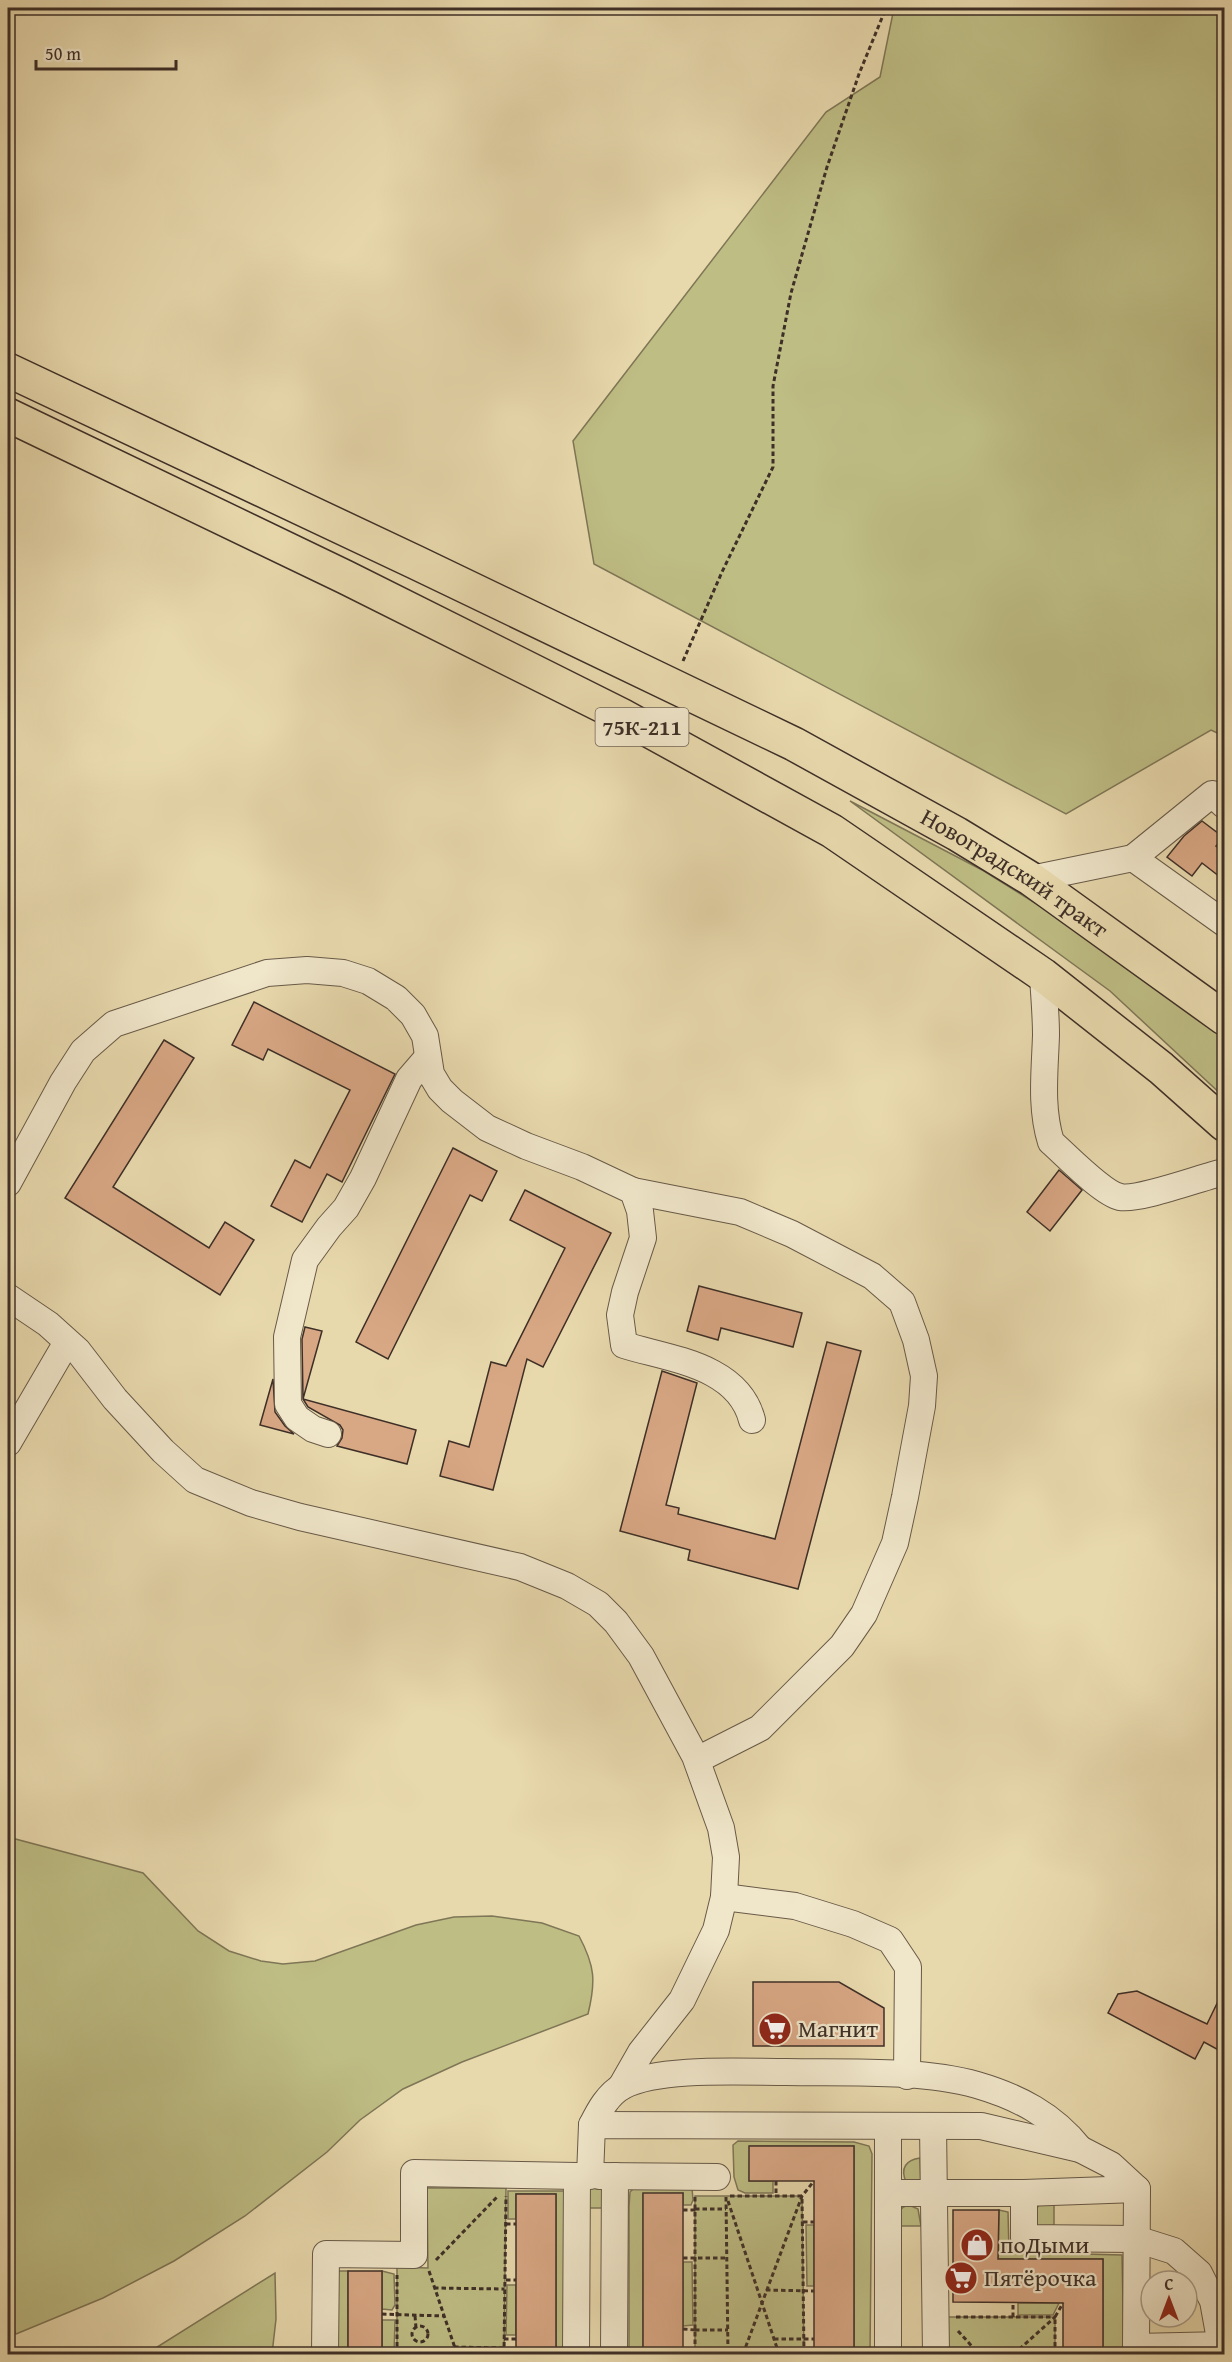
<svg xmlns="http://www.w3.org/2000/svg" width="1232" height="2362" viewBox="0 0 1232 2362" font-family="'Gentium Book Plus',serif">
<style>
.green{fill:#bebd84;stroke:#7e7656;stroke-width:1.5}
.building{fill:#d8a784;stroke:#3e2f27;stroke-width:1.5}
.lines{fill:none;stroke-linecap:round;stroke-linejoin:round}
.minor-casing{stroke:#685a48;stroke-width:28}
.major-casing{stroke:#3e2f27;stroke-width:36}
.path{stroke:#3e2f27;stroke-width:3;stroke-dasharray:4.5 3;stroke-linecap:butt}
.minor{stroke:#f0e6ca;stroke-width:26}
.major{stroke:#e8d9ad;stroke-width:33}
.labels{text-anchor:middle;stroke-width:4.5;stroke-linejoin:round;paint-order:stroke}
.shield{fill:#f0e6ca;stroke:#736658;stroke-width:1.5}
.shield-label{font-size:22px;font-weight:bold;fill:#3e2f27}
.street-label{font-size:24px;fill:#3e2f27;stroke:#f0e6ca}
.poi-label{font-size:24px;fill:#3e2f27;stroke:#f0e6ca;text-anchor:start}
</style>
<rect width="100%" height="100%" fill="#e8d9ad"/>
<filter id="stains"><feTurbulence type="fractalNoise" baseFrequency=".00333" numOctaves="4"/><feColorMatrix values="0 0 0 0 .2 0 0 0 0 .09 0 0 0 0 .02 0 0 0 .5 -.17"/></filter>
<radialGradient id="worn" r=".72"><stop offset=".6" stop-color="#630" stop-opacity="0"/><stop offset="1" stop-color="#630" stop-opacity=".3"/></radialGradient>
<g class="green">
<polygon points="894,8 1224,8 1224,736 1211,730 1066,814 594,564 573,441 826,112 880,77"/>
<polygon points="850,801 984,871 1118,955 1224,1037 1224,1097 1110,991"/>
<path d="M8,1837L143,1873L198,1931L229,1951L261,1961L283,1964L315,1961L416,1925L454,1917L492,1916L542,1923L579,1936C595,1966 596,1981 588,2014L462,2062L403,2089L360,2120L327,2152L245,2216L174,2261L103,2298L16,2334L8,2319Z"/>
<polygon points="738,2141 854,2142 869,2146 872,2154 870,2354 854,2354 854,2146 750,2146 749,2181 773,2181 773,2193 745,2193 738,2190 734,2177 733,2145"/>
<path d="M920,2158L921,2187L906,2182C900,2168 906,2160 920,2158Z"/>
<polygon points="588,2186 605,2187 610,2208 584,2208"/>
<polygon points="635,2187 692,2188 693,2200 691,2205 683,2205 683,2193 643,2194 643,2354 629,2354 629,2207 630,2192"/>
<polygon points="427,2188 506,2188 504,2354 397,2354 397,2267 428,2268"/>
<polygon points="508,2191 565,2191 571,2354 556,2354 556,2194 516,2194 516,2219 508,2219"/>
<polygon points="695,2196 802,2196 804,2354 695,2354"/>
<polygon points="1054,2198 1054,2229 1035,2228 1037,2208 1040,2203"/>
<path d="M909,2205L918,2209L921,2226H897C898,2215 897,2208 909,2205Z"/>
<polygon points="999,2210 1008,2212 1009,2252 1122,2255 1124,2354 1103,2354 1103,2259 998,2259"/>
<polygon points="806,2225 814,2225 814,2286 807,2286"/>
<polygon points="683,2262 692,2262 693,2325 683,2326"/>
<polygon points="340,2271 348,2271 348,2354 336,2354 337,2273"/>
<polygon points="382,2271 394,2274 395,2305 392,2310 382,2309"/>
<polygon points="275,2273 276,2319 272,2354 146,2354"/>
<polygon points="507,2285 516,2285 516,2335 506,2335"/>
<polygon points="1018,2303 1059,2303 1053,2315 1018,2315"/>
<rect x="945" y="2317" width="110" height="37"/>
<polygon points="382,2320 395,2320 394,2354 382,2354"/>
</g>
<g class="building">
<polygon points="1202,821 1223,837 1216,846 1224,852 1224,880 1202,863 1192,876 1167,857 1184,836"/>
<polygon points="254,1002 395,1074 342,1182 327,1174 302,1222 271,1206 295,1160 310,1168 350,1090 268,1049 263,1060 232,1045"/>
<polygon points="164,1040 194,1058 113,1187 209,1248 225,1222 254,1240 220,1295 65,1198"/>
<polygon points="453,1148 497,1171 482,1201 470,1195 388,1359 356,1342"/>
<polygon points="1059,1170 1082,1190 1050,1231 1027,1212"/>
<polygon points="525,1190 611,1233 543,1367 527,1359 493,1490 440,1476 449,1441 469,1447 491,1362 506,1366 565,1248 510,1220"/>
<polygon points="699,1286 802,1313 793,1347 721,1328 718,1340 687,1331"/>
<polygon points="305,1327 322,1331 303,1399 416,1430 407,1464 337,1446 342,1438 343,1430 340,1425 308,1407 303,1399 302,1339"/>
<polygon points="827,1342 861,1351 798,1589 688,1560 690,1550 620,1531 662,1371 697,1383 666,1505 679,1508 678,1514 775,1539"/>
<polygon points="273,1379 275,1412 285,1426 294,1434 260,1425"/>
<polygon points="753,1982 839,1982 884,2008 884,2046 753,2046"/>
<polygon points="1224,1989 1224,2053 1204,2042 1195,2059 1108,2013 1118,1994 1137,1991 1207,2024"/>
<polygon points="749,2146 854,2146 854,2355 814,2355 814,2181 749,2181"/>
<rect x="643" y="2193" width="40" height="162"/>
<rect x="516" y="2194" width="40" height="161"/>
<polygon points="953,2210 999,2210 998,2259 1103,2259 1103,2355 1063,2355 1063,2303 953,2302"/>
<rect x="348" y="2271" width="34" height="84"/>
</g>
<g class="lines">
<g class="minor-casing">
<g id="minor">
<polyline points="1133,858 1212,794 1224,805"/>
<polyline points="1031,879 1133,858 1224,923"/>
<path d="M1043,975C1044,995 1046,1015 1046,1035C1045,1070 1040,1107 1051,1142C1066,1155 1102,1193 1120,1197C1139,1201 1202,1177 1224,1172"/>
<path d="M8,1183L63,1082L83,1051L114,1024L267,973L307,970L343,973L368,981L396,998L413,1015L425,1036L431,1074L440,1089L452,1101L487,1128L526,1146L582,1167L633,1191L640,1211L643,1238L625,1292L620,1315L624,1345C669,1359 738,1365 752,1420"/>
<polyline points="633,1191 740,1212 792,1234 872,1276 902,1302 916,1340 924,1376 922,1406 905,1497 895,1543 864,1614 842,1646 760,1728 697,1760"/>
<polyline points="8,1297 48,1324 78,1351 115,1399 163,1451 195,1480 251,1503 300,1517 520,1567 567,1586 598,1604 616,1622 641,1656 695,1756 721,1828 726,1857 724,1897 716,1930 682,2000 641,2052 621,2087"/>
<polyline points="328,1434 313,1429 297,1418 288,1404 287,1337 305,1260 329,1227 346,1208 363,1178 409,1079 428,1057"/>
<polyline points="8,1443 67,1342"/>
<polyline points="724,1897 795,1906 853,1924 890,1940 908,1967 907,2076"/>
<path d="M592,2125C599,2111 608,2094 623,2086C659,2067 743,2072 786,2072C845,2073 920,2069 977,2085C1018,2097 1053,2115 1080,2149"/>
<polyline points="933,2126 936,2354"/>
<polyline points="599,2176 717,2177"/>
<polyline points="888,2193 1024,2193 1024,2238 1136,2239 1174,2251 1199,2273 1213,2301 1221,2345"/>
<polyline points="1024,2193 1137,2189"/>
<polyline points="325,2354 326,2254 414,2255 414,2173 577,2176"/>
<polyline points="576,2354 577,2176 590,2176 592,2125 981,2126 1080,2149 1111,2165 1137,2189 1136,2347 1224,2345"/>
<polyline points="614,2354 615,2176"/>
<polyline points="888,2354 888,2126"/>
</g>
</g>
<g class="major-casing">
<g id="major">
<path id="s1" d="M8,370L415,562L794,744L957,834L1031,879L1224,1018"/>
<polyline points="8,415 345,577 621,715 832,831 1043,975 1161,1068 1224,1124"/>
</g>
</g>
<g class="path">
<polyline points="683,661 722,572 773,467 773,386 791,293 827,167 859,74 886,8"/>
<polyline points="776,2181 776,2196"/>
<polyline points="730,2196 802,2196 804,2354"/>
<polyline points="695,2197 695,2354"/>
<polyline points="726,2197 728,2354"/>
<polyline points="728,2201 779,2354"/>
<polyline points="695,2209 726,2209"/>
<polyline points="683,2210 695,2210"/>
<polyline points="803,2222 814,2222"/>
<polyline points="506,2224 516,2224"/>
<polyline points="683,2258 726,2258"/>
<polyline points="436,2260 498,2196"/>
<polyline points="429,2271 457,2354"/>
<polyline points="506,2280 516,2280"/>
<polyline points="434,2288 504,2289"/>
<polyline points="766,2290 814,2291"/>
<polyline points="382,2314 443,2316"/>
<polyline points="415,2316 416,2328"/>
<polyline points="956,2317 1055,2317 1014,2354"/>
<polyline points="1013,2317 1013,2303"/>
<circle cx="420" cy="2334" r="8"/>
<polyline points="683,2329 695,2330"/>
<polyline points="695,2330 728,2330"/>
<polyline points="958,2331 979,2354"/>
<polyline points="504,2339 516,2339"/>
<polyline points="774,2339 814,2339"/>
<polyline points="454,2347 504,2348"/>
<polyline points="397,2354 397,2275"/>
<polyline points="425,2354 433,2349 440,2350 444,2354"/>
<polyline points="445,2354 456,2351"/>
<polyline points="504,2354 506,2196"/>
<polyline points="743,2354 802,2196 814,2181"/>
<polyline points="1055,2354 1055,2317 1063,2303"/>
</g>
<use href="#minor" class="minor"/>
<use href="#major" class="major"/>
</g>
<defs>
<g id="supermarket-disc" transform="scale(1.725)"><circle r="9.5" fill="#8f2418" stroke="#f0e6ca"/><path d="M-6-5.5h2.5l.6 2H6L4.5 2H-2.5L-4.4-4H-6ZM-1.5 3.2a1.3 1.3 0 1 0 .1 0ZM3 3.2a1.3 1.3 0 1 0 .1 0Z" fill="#fff"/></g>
<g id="shop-disc" transform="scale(1.725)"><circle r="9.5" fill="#8f2418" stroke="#f0e6ca"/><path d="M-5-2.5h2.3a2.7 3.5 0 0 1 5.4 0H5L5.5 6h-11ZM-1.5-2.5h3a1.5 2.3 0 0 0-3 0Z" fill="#fff"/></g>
</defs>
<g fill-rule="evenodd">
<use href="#supermarket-disc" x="775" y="2029"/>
<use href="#shop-disc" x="977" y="2245"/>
<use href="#supermarket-disc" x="961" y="2278"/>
</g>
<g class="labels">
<rect class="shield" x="595.5" y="708" width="93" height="38" rx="4.5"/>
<g class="shield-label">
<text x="642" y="735">75К-211</text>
</g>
<g class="street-label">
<text dy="8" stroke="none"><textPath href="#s1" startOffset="1126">Новоградский тракт</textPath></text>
</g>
<g class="poi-label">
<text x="798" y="2037">Магнит</text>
<text x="1000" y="2253">поДыми</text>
<text x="984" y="2286">Пятёрочка</text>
</g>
</g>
<rect width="1232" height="2362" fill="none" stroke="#e8d9ad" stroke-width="30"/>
<rect x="9" y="9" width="1214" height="2344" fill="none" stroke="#3e2f27" stroke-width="3"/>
<rect x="15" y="15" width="1202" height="2332" fill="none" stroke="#3e2f27" stroke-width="1.5"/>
<g transform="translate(1169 2299)"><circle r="28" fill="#f0e6ca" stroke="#a99d89" stroke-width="1.5"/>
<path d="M0-4.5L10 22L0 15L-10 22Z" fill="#8f2418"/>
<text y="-9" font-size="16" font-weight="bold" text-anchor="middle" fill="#3e2f27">С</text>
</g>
<path d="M36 60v9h140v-9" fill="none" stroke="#3e2f27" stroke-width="3"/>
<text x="45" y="60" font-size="18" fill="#3e2f27" stroke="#f0e6ca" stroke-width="4.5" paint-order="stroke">50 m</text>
<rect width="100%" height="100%" filter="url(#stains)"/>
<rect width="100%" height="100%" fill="url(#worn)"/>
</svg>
